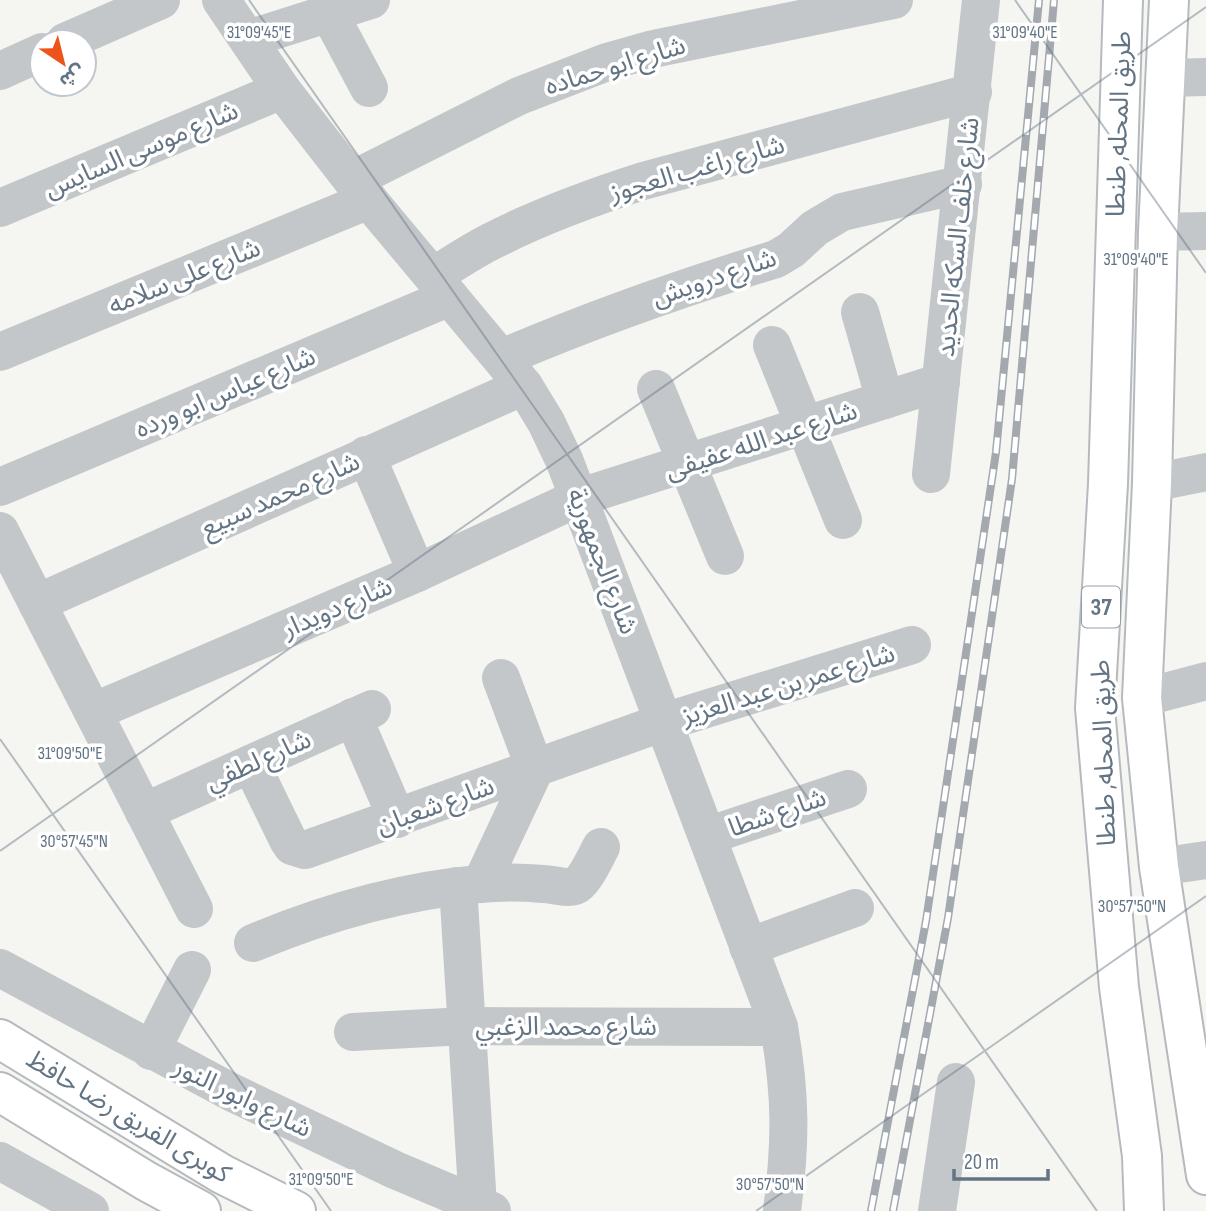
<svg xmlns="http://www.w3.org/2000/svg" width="1206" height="1211" viewBox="0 0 1206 1211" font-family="'Sofia Sans Condensed','Noto Sans Arabic',sans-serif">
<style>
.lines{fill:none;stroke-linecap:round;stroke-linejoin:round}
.major-casing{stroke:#b6babe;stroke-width:42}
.minor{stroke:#c3c7ca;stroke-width:38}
.major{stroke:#fff;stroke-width:38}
.rail-casing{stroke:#a3a9af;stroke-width:8}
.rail{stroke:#fff;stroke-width:5;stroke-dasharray:16;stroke-linecap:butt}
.ticks{fill:none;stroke:#637484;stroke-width:2;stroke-opacity:0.45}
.labels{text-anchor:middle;stroke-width:7;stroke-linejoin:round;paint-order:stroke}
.shield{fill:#fff;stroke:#929ea9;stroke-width:2}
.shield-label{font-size:24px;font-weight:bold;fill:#637484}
.street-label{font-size:26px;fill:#637484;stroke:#fff}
.ticks-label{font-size:18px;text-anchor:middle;fill:#637484;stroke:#fff;stroke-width:7;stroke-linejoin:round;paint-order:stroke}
</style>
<rect width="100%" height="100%" fill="#f5f6f1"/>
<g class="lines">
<g class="major-casing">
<g id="major">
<polyline points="1123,0 1108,484 1095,708 1119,987 1142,1156 1144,1211"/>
<polyline points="1169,0 1158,232 1152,483 1142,698 1159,867 1206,1175"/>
<polyline points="0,1039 222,1174 296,1211"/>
<polyline points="0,1092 146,1181 201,1211"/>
</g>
</g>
<g class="minor">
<path d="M221,0L282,90L352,180L524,386L546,422L565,462L779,1027C791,1095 791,1142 782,1211"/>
<polyline points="329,13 369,88"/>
<polyline points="248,39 371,0"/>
<polyline points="65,42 161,0"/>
<polyline points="0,71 42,52"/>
<polyline points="1165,78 1206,77"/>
<polyline points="352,180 519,96 607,62 653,49 894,0"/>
<polyline points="0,208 282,90"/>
<polyline points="1158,232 1206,231"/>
<path d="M433,276C451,265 469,253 488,243C538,217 590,198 643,181L973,92"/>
<polyline points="860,312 885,400"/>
<polyline points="772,345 843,520"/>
<polyline points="0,352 369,200"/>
<path d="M502,358C593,319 681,288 776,259L791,250L815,228L842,212L963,184"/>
<polyline points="656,389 725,556"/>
<polyline points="366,455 417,573"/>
<polyline points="931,474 981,0"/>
<polyline points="1152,483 1206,472"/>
<polyline points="0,487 450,297"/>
<polyline points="0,531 194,909"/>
<polyline points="37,603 524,386"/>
<polyline points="1142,698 1206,681"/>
<polyline points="93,712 417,573 580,497 941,382"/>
<polyline points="353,717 397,819"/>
<polyline points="251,764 288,840 292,846 305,850 664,722 912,645"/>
<polyline points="144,812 372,709"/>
<polyline points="707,836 848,789"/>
<polyline points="1159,867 1206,860"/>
<polyline points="481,884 535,769 501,678"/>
<polyline points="458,886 478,1206"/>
<path d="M253,943C325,913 400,891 479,884C500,882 522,882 543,884C553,884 566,889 575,886C584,883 596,856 601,847"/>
<polyline points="748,947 855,908"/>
<polyline points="0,968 231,1092 395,1170 492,1211"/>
<polyline points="353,1032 466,1026 779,1027"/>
<polyline points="151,1051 192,970"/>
<polyline points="0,1161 90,1211"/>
<polyline points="937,1211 956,1082"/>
</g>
<use href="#major" class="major"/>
<g class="rail-casing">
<g id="rail">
<polyline points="871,1211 926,921 996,452 1039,0"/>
<polyline points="893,1211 948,918 1012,479 1054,0"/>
</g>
</g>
<use href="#rail" class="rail"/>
</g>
<path class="ticks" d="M249,0L1097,1211M1015,0L1206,273M0,739L331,1211M0,851L1206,7M756,1211L1206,896"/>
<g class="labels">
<rect class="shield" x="1082" y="586.5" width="38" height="41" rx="5"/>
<g class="shield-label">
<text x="1101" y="615">37</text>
</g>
<g class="street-label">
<text transform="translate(615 65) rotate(-17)" y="9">شارع ابو حماده</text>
<text transform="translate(1118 124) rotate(-88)" y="9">طريق المحله, طنطا</text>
<text transform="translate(141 149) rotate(-23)" y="9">شارع موسى السايس</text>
<text transform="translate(697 168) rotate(-16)" y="9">شارع راغب العجوز</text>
<text transform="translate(957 237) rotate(-84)" y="9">شارع خلف السكه الحديد</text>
<text transform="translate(184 276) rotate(-22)" y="9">شارع على سلامه</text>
<text transform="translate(714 277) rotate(-19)" y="9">شارع درويش</text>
<text transform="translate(225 392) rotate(-23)" y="9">شارع عباس ابو ورده</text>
<text transform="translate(761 440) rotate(-18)" y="9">شارع عبد الله عفيفى</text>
<text transform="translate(280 494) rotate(-24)" y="9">شارع محمد سبيع</text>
<text transform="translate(603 561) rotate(69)" y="9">شارع الجمهورية</text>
<text transform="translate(337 607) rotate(-23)" y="9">شارع دويدار</text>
<text transform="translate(788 684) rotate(-17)" y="9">شارع عمر بن عبد العزيز</text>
<text transform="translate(1103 753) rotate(-92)" y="9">طريق المحله, طنطا</text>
<text transform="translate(258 760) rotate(-24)" y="9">شارع لطفي</text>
<text transform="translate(435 805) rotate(-20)" y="9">شارع شعبان</text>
<text transform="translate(777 812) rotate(-19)" y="9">شارع شطا</text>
<text x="566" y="1035">شارع محمد الزغبي</text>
<text transform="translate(243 1097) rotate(26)" y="9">شارع وابور النور</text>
<text transform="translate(129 1116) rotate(31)" y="9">كوبرى الفريق رضا حافظ</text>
</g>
</g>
<g class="ticks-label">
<text x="259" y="38">31°09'45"E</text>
<text x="1025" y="38">31°09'40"E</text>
<text x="1136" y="265">31°09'40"E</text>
<text x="70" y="759">31°09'50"E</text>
<text x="74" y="847">30°57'45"N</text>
<text x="1132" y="912">30°57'50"N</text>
<text x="321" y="1185">31°09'50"E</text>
<text x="770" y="1190">30°57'50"N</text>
</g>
<g transform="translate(63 63) rotate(145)"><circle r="33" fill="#ffffff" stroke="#c1c7ce" stroke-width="2"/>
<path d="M0-5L12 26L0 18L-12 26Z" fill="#ed541a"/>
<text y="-10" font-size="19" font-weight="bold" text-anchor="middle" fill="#637484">ش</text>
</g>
<path d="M954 1169v10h94v-10" fill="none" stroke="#637484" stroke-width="3.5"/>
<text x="964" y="1169" font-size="21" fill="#637484" stroke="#ffffff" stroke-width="5" paint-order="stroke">20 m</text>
</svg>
